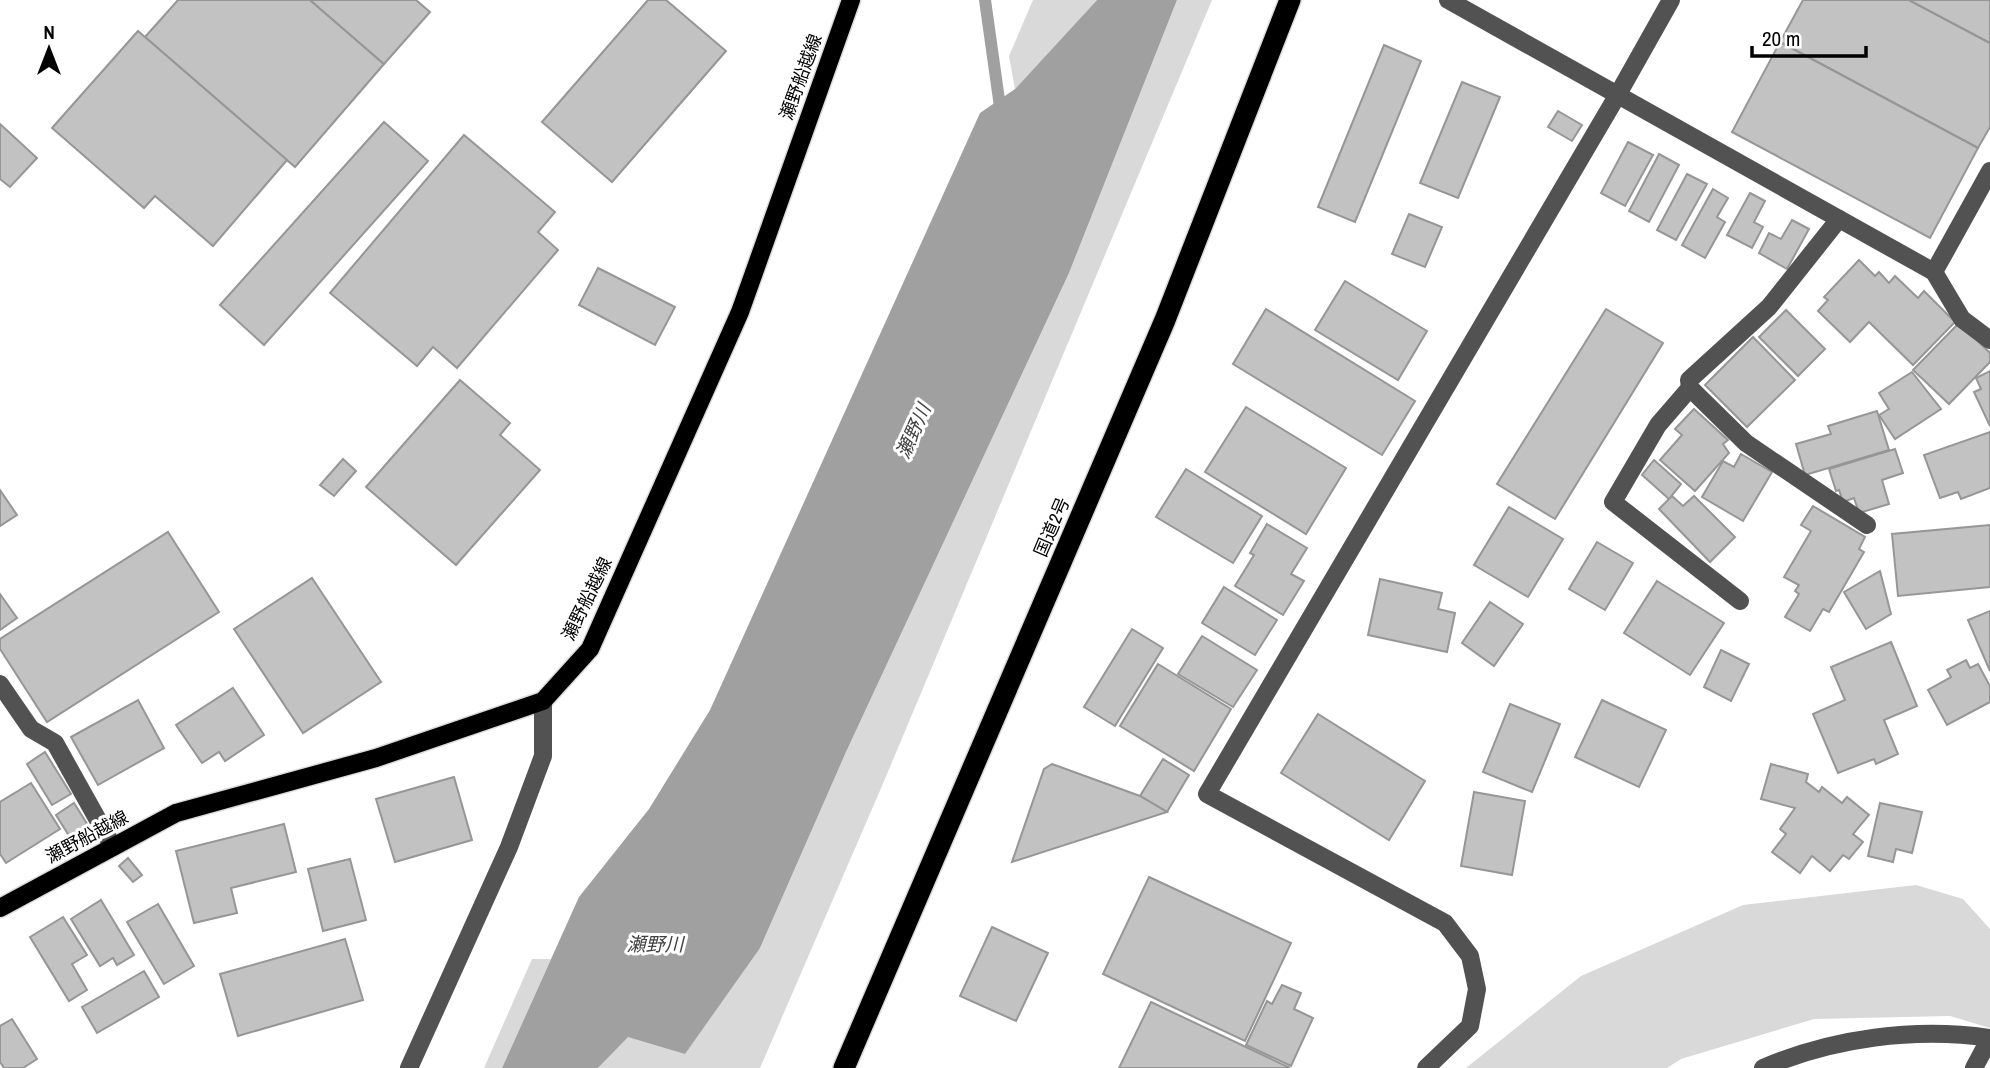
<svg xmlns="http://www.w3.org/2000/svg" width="1990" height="1068" viewBox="0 0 1990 1068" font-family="'Archivo Narrow','Noto Sans JP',sans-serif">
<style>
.green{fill:#d9d9d9}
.water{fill:#a0a0a0}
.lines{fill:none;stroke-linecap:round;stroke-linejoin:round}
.stream{stroke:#a0a0a0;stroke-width:12}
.building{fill:#c2c2c2;stroke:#969696;stroke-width:2}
.major-casing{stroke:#dbdbdb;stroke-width:21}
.highway-casing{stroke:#dbdbdb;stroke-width:24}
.minor{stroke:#525252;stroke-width:18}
.major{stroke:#000;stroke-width:18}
.highway{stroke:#000;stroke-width:21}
.labels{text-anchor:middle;stroke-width:6;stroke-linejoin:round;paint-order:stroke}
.street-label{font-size:18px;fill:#000;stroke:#fff}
.water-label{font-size:19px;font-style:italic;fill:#414141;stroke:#fff}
</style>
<rect width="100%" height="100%" fill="#fff"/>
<g class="green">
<polygon points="1033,0 1097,0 1015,89 1009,56"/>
<polygon points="1177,0 1212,0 882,786 760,1068 598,1068 627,1037 760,948 846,752 1069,273"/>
<polygon points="1916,885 1963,899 1990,929 1990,1028 1950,1016 1814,1019 1681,1059 1667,1068 1466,1068 1581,976 1743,905"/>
<polygon points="532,959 551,959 502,1068 484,1068"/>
</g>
<polygon class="water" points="1097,0 1177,0 1069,273 846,752 760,948 685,1054 628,1037 598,1068 502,1068 579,897 649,809 710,710 980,113 1015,89"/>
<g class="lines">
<polyline class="stream" points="985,0 1001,114"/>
</g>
<g class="building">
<polygon points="178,0 310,0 384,64 295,167 145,37"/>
<polygon points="310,0 416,0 430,12 384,64"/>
<polygon points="648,0 666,0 726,51 612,182 542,122"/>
<polygon points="1803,0 1909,0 1990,43 1990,127 1978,148 1780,42"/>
<polygon points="1909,0 1990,0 1990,43"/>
<polygon points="138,31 287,160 213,246 155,196 144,208 52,128"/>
<polygon points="1780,42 1978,148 1930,238 1732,132"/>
<polygon points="1384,45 1421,61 1355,222 1318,207"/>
<polygon points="1462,82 1500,97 1458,198 1420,183"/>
<polygon points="1558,111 1582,125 1572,141 1548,127"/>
<polygon points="384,122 428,161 264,345 220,305"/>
<polygon points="0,124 37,158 10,187 0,179"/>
<polygon points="464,135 555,212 538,232 558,250 457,368 433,347 417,366 330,293"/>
<polygon points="1628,142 1653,155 1625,206 1601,193"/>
<polygon points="1659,154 1679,165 1649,222 1629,211"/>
<polygon points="1687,174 1707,184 1676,240 1657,230"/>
<polygon points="1713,189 1728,198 1717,217 1725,222 1705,258 1682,245"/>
<polygon points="1750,193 1765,201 1754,222 1763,227 1752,248 1727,235"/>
<polygon points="1409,214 1442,227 1425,267 1392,254"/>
<polygon points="1792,220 1809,229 1787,269 1759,253 1769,233 1781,239"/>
<polygon points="1859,260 1875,276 1879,272 1889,283 1895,276 1918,298 1924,291 1955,322 1913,365 1869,322 1850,342 1818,311 1828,300 1824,297"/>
<polygon points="598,268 675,307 655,345 579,305"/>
<polygon points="1345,281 1427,331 1398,380 1315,330"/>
<polygon points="1266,309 1415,401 1382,455 1233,364"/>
<polygon points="1606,309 1663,343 1555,519 1497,484"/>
<polygon points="1786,310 1825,349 1798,376 1759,337"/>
<polygon points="1959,323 1990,353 1990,362 1949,404 1913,370"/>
<polygon points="1753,337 1795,380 1747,427 1705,385"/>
<polygon points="1990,371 1990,426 1974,392 1981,389 1976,378"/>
<polygon points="1912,372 1941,409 1895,439 1879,415 1889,409 1879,393"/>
<polygon points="460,380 510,423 500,435 540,470 456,565 366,487"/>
<polygon points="1246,407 1346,468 1306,534 1205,472"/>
<polygon points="1694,409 1728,440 1723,444 1729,453 1695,491 1660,460 1682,435 1675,429"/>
<polygon points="1877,411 1889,450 1805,475 1796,444 1831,434 1828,426"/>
<polygon points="1990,432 1990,488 1961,499 1958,492 1940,498 1924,455"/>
<polygon points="1895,449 1903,473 1882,480 1889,504 1859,513 1854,498 1843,502 1839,490 1836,491 1829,469"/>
<polygon points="1741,454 1772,472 1743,521 1702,497 1723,461 1734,467"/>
<polygon points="343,459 356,471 334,496 320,485"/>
<polygon points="1654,460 1681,484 1669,499 1642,475"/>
<polygon points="1186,469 1262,516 1233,563 1156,517"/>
<polygon points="0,490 17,515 0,526"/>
<polygon points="1672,496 1683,506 1694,496 1735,537 1710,562 1659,509"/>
<polygon points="1813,506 1865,537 1859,549 1864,552 1829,612 1823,609 1810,631 1785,617 1799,594 1795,591 1799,585 1784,577 1811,531 1801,525"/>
<polygon points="1509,507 1563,539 1528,597 1474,565"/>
<polygon points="1267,524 1307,548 1291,574 1304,581 1283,615 1235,586 1254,555 1250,553"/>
<polygon points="1990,525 1990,587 1898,596 1892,534"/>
<polygon points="168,532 219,612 47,722 0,649 0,639"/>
<polygon points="1597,542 1633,563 1605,610 1569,589"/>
<polygon points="1880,571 1891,614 1866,629 1844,592"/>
<polygon points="312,578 381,682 303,733 234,629"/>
<polygon points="1380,579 1442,593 1438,609 1455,613 1447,652 1368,635"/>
<polygon points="1657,581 1724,623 1690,675 1624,633"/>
<polygon points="1224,587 1277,620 1255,655 1202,623"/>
<polygon points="0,594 17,618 0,630"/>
<polygon points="1490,602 1523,624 1494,666 1462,643"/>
<polygon points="1990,611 1990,671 1968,620"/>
<polygon points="1132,629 1163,648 1115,726 1084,707"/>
<polygon points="1202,636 1257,670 1233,707 1178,674"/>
<polygon points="1891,642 1917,706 1884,720 1898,754 1876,764 1874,759 1838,773 1813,714 1845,700 1831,667"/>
<polygon points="1721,650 1749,664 1731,701 1704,687"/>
<polygon points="1966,660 1970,668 1978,664 1990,686 1990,702 1947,725 1928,690 1951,677 1947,670"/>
<polygon points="1158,664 1231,709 1194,771 1120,726"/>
<polygon points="233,688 264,735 225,761 219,752 202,763 176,725"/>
<polygon points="138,700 164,748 98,785 71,737"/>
<polygon points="1602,700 1666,730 1639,787 1575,757"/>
<polygon points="1510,704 1560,724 1532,792 1483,772"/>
<polygon points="1318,714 1425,781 1389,840 1281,773"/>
<polygon points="45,752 71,794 52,805 27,764"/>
<polygon points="1163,759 1189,775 1167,812 1140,796"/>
<polygon points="1052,764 1140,796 1167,812 1012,862 1044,769"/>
<polygon points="1771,764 1808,774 1806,782 1819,792 1822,787 1842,803 1847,797 1869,815 1853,834 1863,842 1849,859 1843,855 1830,871 1812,856 1800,873 1772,852 1786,834 1780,829 1795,808 1761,799"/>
<polygon points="454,777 472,840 395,862 376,799"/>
<polygon points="31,783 60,829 6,863 0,854 0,802"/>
<polygon points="1474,792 1525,801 1512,875 1461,866"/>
<polygon points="74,803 91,830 73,842 56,815"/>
<polygon points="1880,803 1922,812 1912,853 1896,849 1893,862 1868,856"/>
<polygon points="284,824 296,872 231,888 237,913 194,923 176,851"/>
<polygon points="128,858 142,875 133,882 119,866"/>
<polygon points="350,859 366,920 323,931 308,869"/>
<polygon points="1149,877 1291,943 1245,1041 1103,974"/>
<polygon points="101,900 134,955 117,965 113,958 100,966 71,919"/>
<polygon points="158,904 194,966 164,984 127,922"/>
<polygon points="63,917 87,955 72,964 87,990 69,1001 30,937"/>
<polygon points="992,927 1048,953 1016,1021 960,996"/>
<polygon points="345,939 363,1000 238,1036 220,974"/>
<polygon points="144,971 159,997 97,1033 82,1007"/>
<polygon points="1282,985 1301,993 1294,1009 1313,1018 1291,1066 1246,1045 1267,1001 1272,1004"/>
<polygon points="1151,1002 1290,1068 1119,1068"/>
<polygon points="12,1019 37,1059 23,1068 4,1068 0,1062 0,1026"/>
</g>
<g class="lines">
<g class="major-casing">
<polyline id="major" points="0,908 176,813 376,758 543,701 590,649 740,312 851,0"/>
</g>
<g class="highway-casing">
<polyline id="highway" points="844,1068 1165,320 1290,0"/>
</g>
<g class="minor">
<polyline points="1448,0 1934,272 1962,319 1990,340"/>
<polyline points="1839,219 1769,307 1689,380 1690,388 1746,443 1867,525"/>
<polyline points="1934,272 1990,171"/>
<polyline points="1690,388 1658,425 1613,502 1740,601"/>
<polyline points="0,684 31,729 55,743 113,847"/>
<polyline points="409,1068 509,847 543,756 543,701"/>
<polyline points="1426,1068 1470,1026 1477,989 1470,956 1445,923 1207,794 1617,96 1671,0"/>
<path d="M1763,1068C1833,1038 1915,1027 1990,1038"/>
<polyline points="1974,1068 1990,1038"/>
</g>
<use href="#major" class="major"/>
<use href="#highway" class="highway"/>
</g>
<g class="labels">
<g class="street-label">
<text transform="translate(801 77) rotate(-70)" y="6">瀬野船越線</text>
<text transform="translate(1052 527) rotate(-67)" y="6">国道2号</text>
<text transform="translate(587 599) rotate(-64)" y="6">瀬野船越線</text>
<text transform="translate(87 837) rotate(-28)" y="6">瀬野船越線</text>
</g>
<g class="water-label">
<text transform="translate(913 431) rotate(-66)" y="7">瀬野川</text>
<text x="655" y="951">瀬野川</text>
</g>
</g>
<g transform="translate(49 49)" stroke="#ffffff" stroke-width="5" paint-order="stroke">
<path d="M0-5L12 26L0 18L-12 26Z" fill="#000000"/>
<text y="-10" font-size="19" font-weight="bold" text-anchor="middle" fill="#000000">N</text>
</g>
<path d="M1752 46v10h114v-10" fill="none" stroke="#000000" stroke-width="3.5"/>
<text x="1762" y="46" font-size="21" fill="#000000" stroke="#ffffff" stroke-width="5" paint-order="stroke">20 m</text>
</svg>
